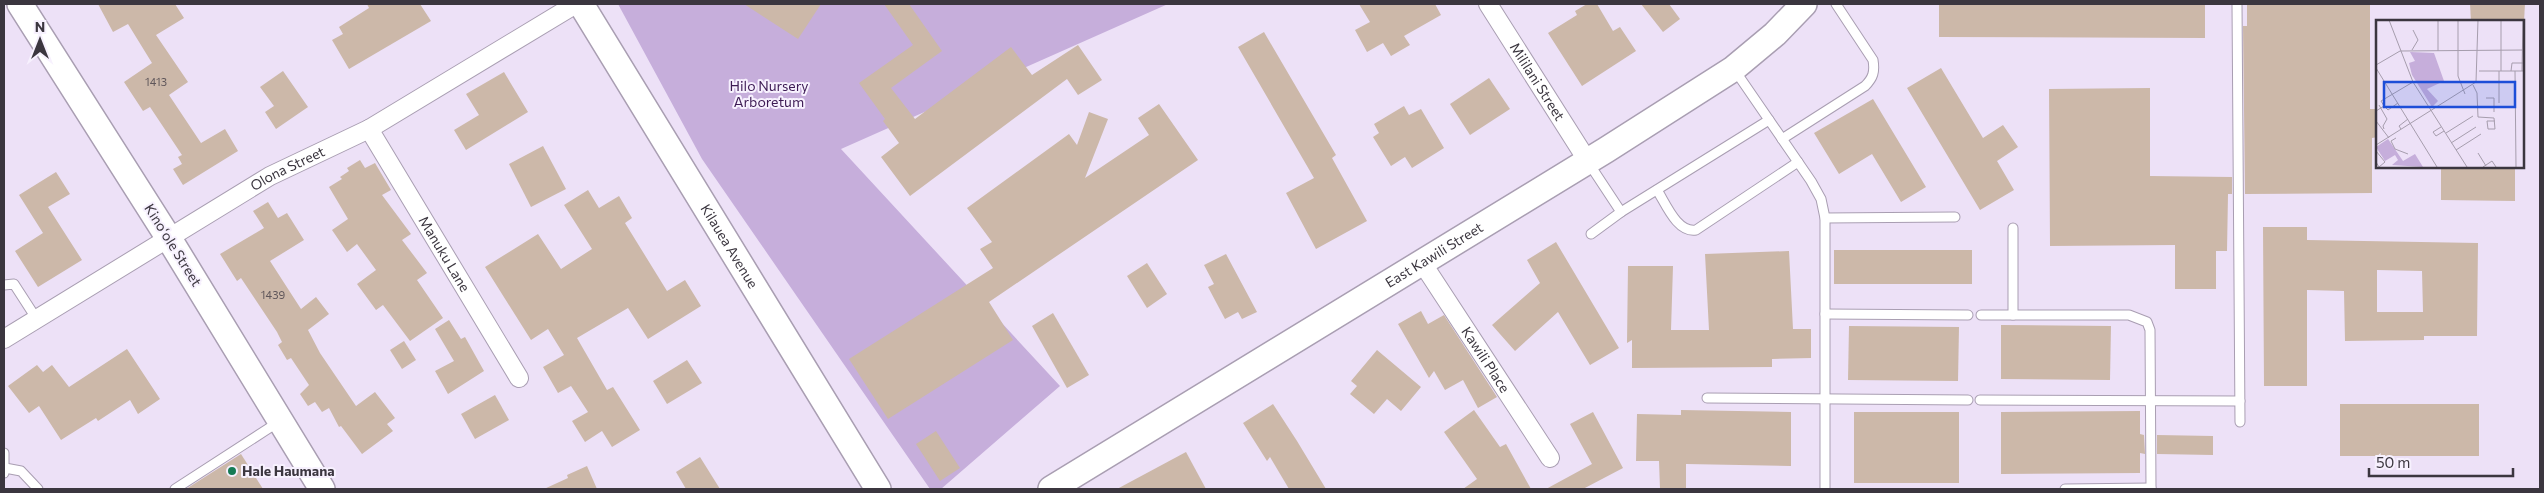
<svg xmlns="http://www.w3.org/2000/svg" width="2544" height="493" viewBox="0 0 2544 493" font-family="Commissioner,sans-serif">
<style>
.green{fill:#c6aedb}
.building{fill:#ccb8a9;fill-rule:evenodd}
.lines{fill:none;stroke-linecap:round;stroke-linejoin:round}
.lane-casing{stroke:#a99eb2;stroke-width:11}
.street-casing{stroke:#a99eb2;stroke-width:20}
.secondary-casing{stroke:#a99eb2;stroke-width:28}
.lane{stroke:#fff;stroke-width:9}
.street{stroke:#fff;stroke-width:18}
.secondary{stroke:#fff;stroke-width:25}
.poi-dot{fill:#157b54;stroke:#f7f1fe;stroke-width:2}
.labels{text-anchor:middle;stroke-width:4;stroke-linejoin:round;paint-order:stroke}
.number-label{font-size:11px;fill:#5f565a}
.street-label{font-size:14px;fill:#3b363f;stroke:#f7f1fe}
.park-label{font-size:14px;fill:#3d1b54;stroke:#f7f1fe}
.poi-label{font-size:14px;font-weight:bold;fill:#3b363f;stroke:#f7f1fe;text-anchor:start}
.inset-road{fill:none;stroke:#a69dad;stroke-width:1}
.view{fill:#1d4ed8;fill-opacity:0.15;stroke:#1d4ed8;stroke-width:2.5}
.inset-edge{fill:none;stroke:#3b363f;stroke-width:2.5}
</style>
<rect width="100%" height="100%" fill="#ede1f7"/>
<polygon class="green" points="618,4 1168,4 841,149 1060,386 941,489 930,489 702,159"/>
<g class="building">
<polygon points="98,4 175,4 184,18 156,35 188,82 169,95 201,143 225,129 238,151 183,185 173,169 182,164 178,157 182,155 150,107 143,111 124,82 152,63 128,24 113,32"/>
<polygon points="367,4 420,4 431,21 349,69 332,40 343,34 339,27 369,8"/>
<polygon points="744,4 821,4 798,39"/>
<polygon points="884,4 909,4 942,51 891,88 915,119 1011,47 1032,75 1078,45 1102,80 1078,95 1067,79 910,196 881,157 899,143 883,121 885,119 859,83 913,45"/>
<polygon points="1359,4 1435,4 1441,15 1404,36 1410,45 1391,56 1383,43 1367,52 1355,30 1370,22"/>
<polygon points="1587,4 1597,4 1613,31 1620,27 1636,51 1582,86 1548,33 1577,15 1575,11"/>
<polygon points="1641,4 1669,4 1680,19 1663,32"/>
<polygon points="1939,4 2205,4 2205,38 1939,37"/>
<polygon points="2247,4 2370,4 2370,109 2378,109 2378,137 2372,138 2372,193 2245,194 2243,26 2247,26"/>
<polygon points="2470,4 2525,4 2524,21 2471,21"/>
<polygon points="1264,32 1336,155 1332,158 1367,221 1316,249 1286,193 1314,178 1238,47"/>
<polygon points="1941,68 1983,138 2003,125 2018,147 1997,161 2014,190 1980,210 1907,88"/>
<polygon points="283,71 308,107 276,129 265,112 274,106 260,87"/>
<polygon points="504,72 528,112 466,150 454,130 479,115 466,94"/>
<polygon points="1489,78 1510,109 1470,135 1450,104"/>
<polygon points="2150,88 2150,176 2232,177 2232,194 2228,194 2227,251 2216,251 2216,289 2175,289 2175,245 2050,246 2049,89"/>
<polygon points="1873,99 1926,187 1901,202 1872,154 1839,174 1814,133"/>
<polygon points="1159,104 1198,160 989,302 1013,340 888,419 849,359 993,268 980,249 992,242 967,208 1069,134 1077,145 1089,112 1108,119 1085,178 1149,135 1138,118"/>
<polygon points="1404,106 1409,115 1421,109 1444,148 1412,168 1405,157 1391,166 1373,137 1379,133 1374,124"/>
<polygon points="543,146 566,189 531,207 509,164"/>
<polygon points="360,160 365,168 375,163 391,190 382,195 411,234 402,240 427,273 417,280 443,318 410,341 383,305 376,310 357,284 376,270 357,244 347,252 332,230 348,219 329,187 342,179 340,177 349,171 347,168"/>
<polygon points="2441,166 2515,166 2515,201 2441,200"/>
<polygon points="56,172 70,194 48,207 82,260 38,287 15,251 43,233 19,195"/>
<polygon points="588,190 599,208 619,196 632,218 625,223 667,291 685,280 701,306 648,339 628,308 577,338 607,390 613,387 640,430 612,447 602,431 585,442 572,421 588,412 571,386 558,393 543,367 564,355 548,329 531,340 485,267 538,234 561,269 592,249 564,205"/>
<polygon points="268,202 278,218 287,213 304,240 270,261 301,309 316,297 329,314 308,330 320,353 356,406 375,392 395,418 387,424 393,431 362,454 341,426 339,427 329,408 322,412 315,402 308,406 300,394 309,385 291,358 287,360 278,345 282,342 277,332 241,278 237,281 220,254 264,228 253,211"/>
<path d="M2263,227H2307V240L2478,243L2477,336H2424V340L2345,341L2344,291L2307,290V386H2264ZM2377,270L2422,271L2423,312H2377Z"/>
<polygon points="1556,242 1619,348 1590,365 1558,312 1515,351 1492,325 1540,283 1527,260"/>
<rect x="1834" y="250" width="138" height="34"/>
<polygon points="1789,251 1793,329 1811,329 1811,358 1772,359 1772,367 1632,368 1632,340 1627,343 1628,266 1673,266 1671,330 1709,330 1705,254"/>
<polygon points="1226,254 1257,312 1242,319 1238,312 1225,319 1208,287 1214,284 1204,265"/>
<polygon points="1147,263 1167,294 1147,308 1127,276"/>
<polygon points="1421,311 1428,324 1444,315 1497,397 1478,408 1463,380 1445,390 1434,371 1429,378 1398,324"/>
<polygon points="1053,313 1089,375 1067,388 1032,326"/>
<polygon points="449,320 461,339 465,337 484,371 448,394 435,371 454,361 435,329"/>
<polygon points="2001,325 2111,326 2110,380 2001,379"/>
<polygon points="1849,326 1959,327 1958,381 1848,380"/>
<polygon points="404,341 416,360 402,369 390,350"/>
<polygon points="127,349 160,399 138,414 130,400 98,421 96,418 61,440 39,406 29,413 8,386 37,365 43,372 52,365 69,387"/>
<polygon points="1377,350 1421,387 1401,411 1387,399 1374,414 1350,394 1357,386 1351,381"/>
<polygon points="687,360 702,383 667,404 653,381"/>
<polygon points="495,395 509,420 475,439 461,414"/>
<polygon points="1273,404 1297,441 1326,489 1289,489 1270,457 1267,461 1243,423"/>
<rect x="2340" y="404" width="139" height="52"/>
<polygon points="1474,410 1500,447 1506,444 1531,489 1463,489 1477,479 1444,432"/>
<polygon points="1681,410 1791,412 1791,466 1686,464 1686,489 1660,489 1659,461 1636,461 1637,414 1681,415"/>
<polygon points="2140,411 2140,434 2144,435 2145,454 2140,453 2140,473 2001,474 2001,412"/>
<polygon points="1593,412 1623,468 1583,489 1546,489 1592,464 1570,424"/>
<rect x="1854" y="412" width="105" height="71"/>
<polygon points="936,431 960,468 940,481 916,444"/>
<polygon points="2157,435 2213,436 2213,455 2157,454"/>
<polygon points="1186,452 1206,489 1117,489"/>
<polygon points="241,454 263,489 186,489"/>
<polygon points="700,457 720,489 686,489 676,472"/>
<polygon points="587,466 597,489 544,489 568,478 567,475"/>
</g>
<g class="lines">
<g class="lane-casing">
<g id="lane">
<polyline points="2237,4 2240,422"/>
<polyline points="1734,69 1811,181 1821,199 1825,218 1825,489"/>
<path d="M1782,139L1865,86C1873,78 1875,72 1873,60L1836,4"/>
<polyline points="1588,162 1621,212 1591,234"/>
<path d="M1657,190C1666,204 1677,233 1696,230L1798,162"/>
<polyline points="1621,212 1769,120"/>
<polyline points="1825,218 1955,217"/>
<polyline points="2013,228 2013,315"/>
<polyline points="4,285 14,284 36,318"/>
<polyline points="1825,314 1968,315"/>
<polyline points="1981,315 2129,315 2147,322 2150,330 2151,489"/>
<polyline points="1707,398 1968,400"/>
<polyline points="1980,400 2240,401"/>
<polyline points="4,453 4,473"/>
<polyline points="5,468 21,471 38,489"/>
<polyline points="175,489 280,421"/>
<polyline points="2065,489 2151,488"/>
</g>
</g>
<g class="street-casing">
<g id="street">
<path id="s1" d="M1488,4L1587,160"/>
<path id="s2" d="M369,129L519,378"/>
<path id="s3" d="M1421,261L1550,458"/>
<path id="s4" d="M4,339L270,176L369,129L576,4"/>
</g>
</g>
<g class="secondary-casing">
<g id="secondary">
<polyline points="20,4 168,237 322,489"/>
<path id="s5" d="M581,4L878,489"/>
<path id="s6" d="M1051,489L1606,150L1733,69L1775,34L1804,4"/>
</g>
</g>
<use href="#lane" class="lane"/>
<use href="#street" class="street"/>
<use href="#secondary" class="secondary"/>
</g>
<circle class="poi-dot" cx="232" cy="471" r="5"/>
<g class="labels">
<g class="number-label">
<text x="156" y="86">1413</text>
<text x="273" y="299">1439</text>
</g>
<g class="street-label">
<text dy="5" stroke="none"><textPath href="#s1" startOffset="92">Mililani Street</textPath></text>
<text dy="5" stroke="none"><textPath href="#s4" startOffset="331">Olona Street</textPath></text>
<text transform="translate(173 245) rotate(58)" y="5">Kinoʻole Street</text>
<text dy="5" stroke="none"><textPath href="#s5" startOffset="284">Kilauea Avenue</textPath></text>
<text dy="5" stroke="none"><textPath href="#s2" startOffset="146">Manuku Lane</textPath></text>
<text dy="5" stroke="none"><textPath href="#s6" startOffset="449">East Kawili Street</textPath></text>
<text dy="5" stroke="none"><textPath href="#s3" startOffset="118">Kawili Place</textPath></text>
</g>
<g class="park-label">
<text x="769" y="91">Hilo Nursery<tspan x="769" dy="16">Arboretum</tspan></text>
</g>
<g class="poi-label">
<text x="242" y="476">Hale Haumana</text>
</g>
</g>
<g transform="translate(2376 20)">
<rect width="148" height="148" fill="#ede1f7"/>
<path d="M34,32L58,33L68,61L51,69L62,81L56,87L36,55L33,43L39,41ZM12,119L27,141L39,134L47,147L16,145L22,140L19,135L9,141L0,127Z" fill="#c6aedb"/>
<path class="inset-road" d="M13,0L37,62L91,147M62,0V31M82,0V56L89,74M36,30L42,20L37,10M0,45L24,31L148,30M0,48L61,147M103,51H147M123,51V83M125,51V0M135,51L136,43H147M139,51L140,147M146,51L147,0M97,65L101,73L102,97L118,98L119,109H112L111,101H119M110,78H118V92M5,81L37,62M3,85L11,99L7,106L8,109M8,86L12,90L22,83M0,91L8,86L5,81M0,101L13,118M65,107L57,112L60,116L68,111M25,109L23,106L32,99M70,113L97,96M20,118L15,121L19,129L32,134M75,123L100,107M0,125L100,62L102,0M80,130L105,114M0,131L9,142L3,147L0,142M102,133L110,146M107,147L116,141L120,147"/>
<path class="view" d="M8,62H139V87H8Z"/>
<rect width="148" height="148" class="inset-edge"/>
</g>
<rect width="2544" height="493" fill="none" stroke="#3b363f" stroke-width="10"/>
<g transform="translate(40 40)" stroke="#f7f1fe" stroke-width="4" paint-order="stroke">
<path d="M0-4L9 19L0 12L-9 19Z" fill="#3b363f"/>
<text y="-8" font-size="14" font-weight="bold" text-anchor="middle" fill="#3b363f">N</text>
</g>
<path d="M2369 468v8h144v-8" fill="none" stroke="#3b363f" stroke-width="2.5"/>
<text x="2376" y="468" font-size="15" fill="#3b363f" stroke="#f7f1fe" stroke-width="4" paint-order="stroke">50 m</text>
</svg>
